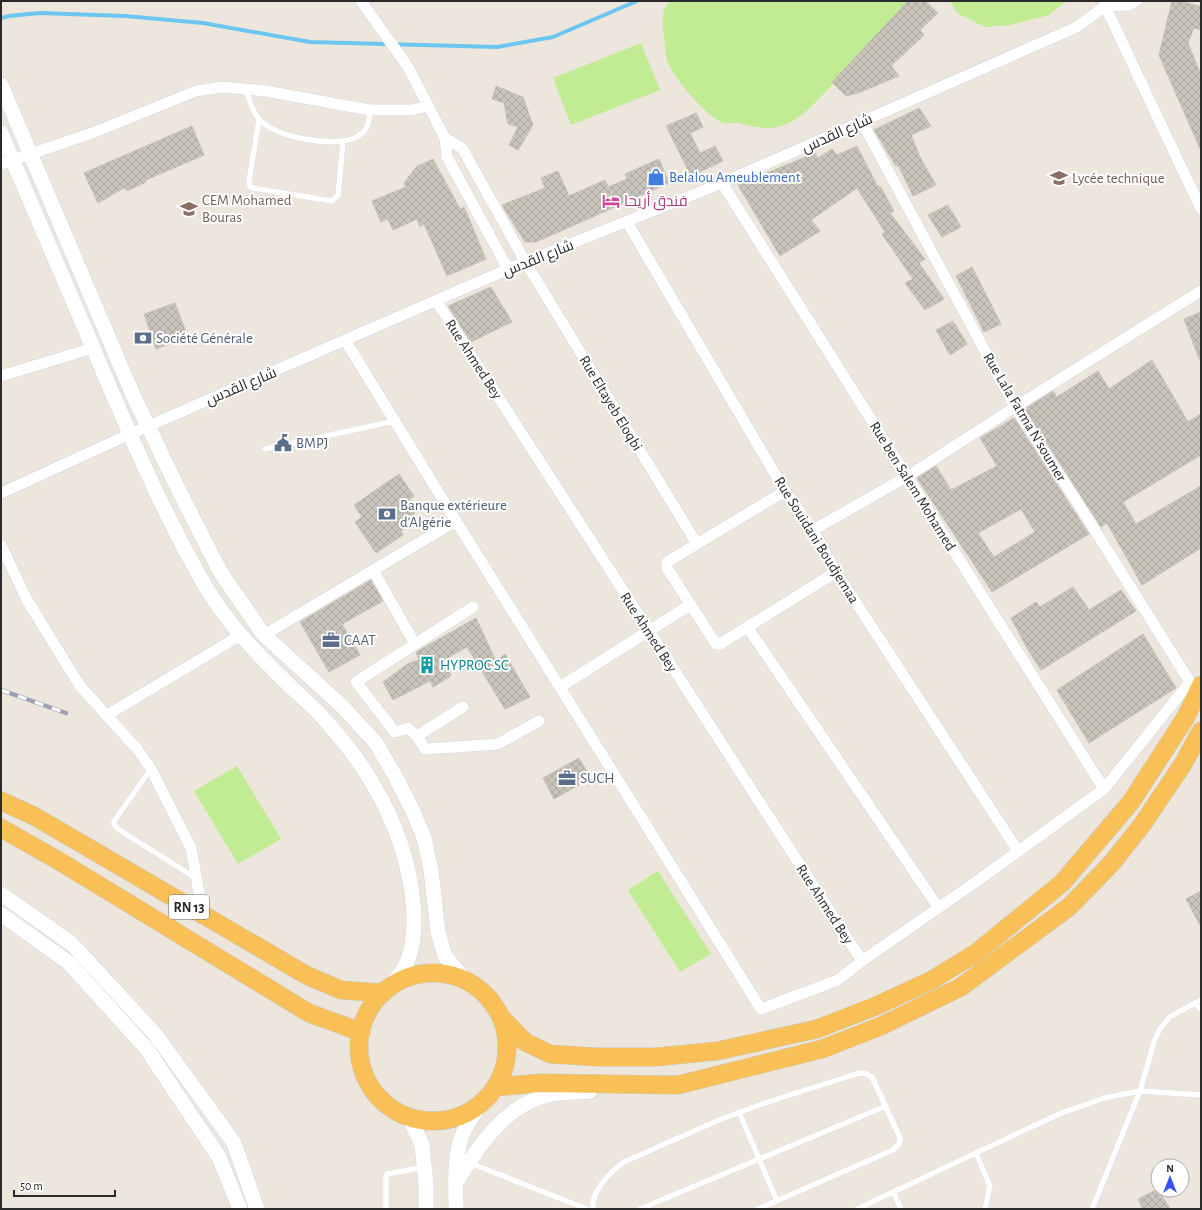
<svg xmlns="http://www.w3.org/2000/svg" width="1202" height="1210" viewBox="0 0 1202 1210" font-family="'Alegreya Sans',Cairo,sans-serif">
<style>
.pitch{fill:#c1ec93}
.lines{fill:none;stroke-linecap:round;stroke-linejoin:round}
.stream{stroke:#6dc6f1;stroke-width:4}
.building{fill:url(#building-cross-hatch);stroke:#c8c2b5;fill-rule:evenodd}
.service-casing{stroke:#d1d4e3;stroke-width:6}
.minor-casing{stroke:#d1d4e3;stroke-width:12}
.secondary-casing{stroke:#d1d4e3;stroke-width:16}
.trunk-casing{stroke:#c8c8c8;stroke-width:19}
.service{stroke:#fff;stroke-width:5.5}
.minor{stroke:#fff;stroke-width:11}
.secondary{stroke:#fff;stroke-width:15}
.trunk{stroke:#f9c057;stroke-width:18}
.rail-casing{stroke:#9ea0b5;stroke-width:4.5}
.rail{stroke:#fff;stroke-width:3;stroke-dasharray:9;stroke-linecap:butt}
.labels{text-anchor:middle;stroke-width:4;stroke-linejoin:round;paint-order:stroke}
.shield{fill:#fff;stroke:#6a6a6a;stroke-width:1}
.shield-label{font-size:14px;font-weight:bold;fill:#2a2a2a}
.street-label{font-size:15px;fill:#2a2a2a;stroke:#fff}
.shop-label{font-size:15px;fill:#366cbe;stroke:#fff;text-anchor:start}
.education-label{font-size:15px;fill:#785e54;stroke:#fff;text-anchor:start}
.hotel-label{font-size:15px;fill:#b23c85;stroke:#fff;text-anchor:start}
.service-label{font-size:15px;fill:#4e5e75;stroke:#fff;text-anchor:start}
.culture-label{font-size:15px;fill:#0d838f;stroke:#fff;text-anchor:start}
</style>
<defs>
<pattern id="building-cross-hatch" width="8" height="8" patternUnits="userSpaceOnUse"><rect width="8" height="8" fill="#c8c3bb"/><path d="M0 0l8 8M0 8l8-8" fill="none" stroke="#aca8a1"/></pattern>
</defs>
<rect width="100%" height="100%" fill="#ede6dc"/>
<g class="pitch">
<path d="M670,1H922L844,93L833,84C818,99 802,120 781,126C770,130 753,127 742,124C736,122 729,124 724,123C707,118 675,79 668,63C665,55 665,44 664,36C662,24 661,10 670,1Z"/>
<polygon points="950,1 1067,1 1049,15 1010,25 985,27 957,13"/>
<polygon points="641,43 660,90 571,125 553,78"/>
<polygon points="237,766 281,839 238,864 194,791"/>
<polygon points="658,871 711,954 680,972 628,890"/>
</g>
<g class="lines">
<polyline class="stream" points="1,18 9,16 40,13 125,16 203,23 310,42 497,47 553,37 637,1"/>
</g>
<g class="building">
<polygon points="908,1 925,1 938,13 920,30 924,35 891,66 899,76 858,93 846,96 832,82"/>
<polygon points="1172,1 1181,1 1201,7 1201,30 1194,28 1188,43 1201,75 1201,151 1159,55"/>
<polygon points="496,86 523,97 533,125 518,150 509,145 518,127 508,124 504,103 492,99"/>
<polygon points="919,108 931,126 911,135 921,159 936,185 913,196 898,165 896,166 874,130"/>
<polygon points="696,113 703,127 690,133 700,153 715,146 723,161 691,176 666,126"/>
<polygon points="192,126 204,155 146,180 146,182 127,191 124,188 98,203 84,173"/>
<polygon points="857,146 878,187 880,186 894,211 890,213 925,259 919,263 944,299 925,310 905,283 913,279 882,234 885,232 857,188 811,220 820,231 780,256 738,185 815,153 818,158 832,149 837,155"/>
<polygon points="433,159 460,209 464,207 486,259 447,276 424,224 420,227 417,219 393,230 388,219 381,222 372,201 406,187 404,183 416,167"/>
<polygon points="659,159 669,183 536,242 525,242 502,205 545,188 541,178 558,171 569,196 605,180 608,187 627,179 625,174"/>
<polygon points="948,205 961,227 942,237 928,215"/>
<polygon points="972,267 1001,324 984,332 956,276"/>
<polygon points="491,287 512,322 471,342 448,306"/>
<polygon points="175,303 188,337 156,349 144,314"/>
<polygon points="1201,312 1201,361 1200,361 1184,319"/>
<polygon points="953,321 967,344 950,355 936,330"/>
<polygon points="1152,360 1188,422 1201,414 1201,455 1123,502 1136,524 1201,486 1201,548 1142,585 1107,523 1101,527 1025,409 1053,391 1057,397 1098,371 1109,389"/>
<path d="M1014,418L1089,534L992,592L917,478L936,466L951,490L997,466L980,438ZM1021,509L1035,532L994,557L978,533Z"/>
<polygon points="399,474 414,496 409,500 415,510 410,525 401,531 403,535 376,553 355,522 362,517 354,505"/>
<polygon points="371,580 383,601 342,624 360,655 329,672 300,622"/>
<polygon points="1073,587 1089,610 1121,590 1136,611 1041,670 1028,650 1011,618 1036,602 1040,607"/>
<polygon points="476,618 496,661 505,654 530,697 505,709 467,647 444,660 451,676 433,687 430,681 393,700 383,682 409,663 419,660 416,652"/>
<polygon points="1143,634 1176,688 1089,743 1057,690"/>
<polygon points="579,758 591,778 554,799 543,778"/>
<polygon points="1201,891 1201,927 1186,899"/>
<polygon points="1158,1189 1170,1209 1143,1209 1138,1199"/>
</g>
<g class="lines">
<g class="service-casing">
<g id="service">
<path d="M246,88C249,99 252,111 259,119C274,138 339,149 358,136C369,130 369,121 370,110"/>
<polyline points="259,120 249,181 249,185 252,188 332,201 338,195 343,142"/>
<polyline points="265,449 395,421"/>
<polyline points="151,769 114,821 114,825 118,829 197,879"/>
<polyline points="1195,1003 1201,1010"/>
<polyline points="739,1112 777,1201"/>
<polyline points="976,1153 990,1186 985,1209"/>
<polyline points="470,1163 587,1209"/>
<polyline points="893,1192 901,1209"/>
<polyline points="386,1209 386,1177 387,1174 424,1167"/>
<path d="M593,1209C590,1192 611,1171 624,1162L719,1120L762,1104L856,1074L864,1073L872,1077L900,1138L899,1144L893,1150L758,1209"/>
<polyline points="640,1209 886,1106"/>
<polyline points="857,1209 1059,1114 1104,1098 1140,1091 1201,1095"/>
<polyline points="1092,1209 1140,1091 1155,1039 1161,1027 1171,1016 1201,1000"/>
</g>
</g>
<g class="minor-casing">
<g id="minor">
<polyline points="361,1 408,67 445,138 447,157 508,269"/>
<polyline points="1136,1 1128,5 1105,6 1201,209"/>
<polyline points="445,138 462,148 526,263 697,544"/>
<polyline points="1,164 95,132 196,91 222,87 266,91 370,110 412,110 428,106"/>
<polyline points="722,183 1104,789"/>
<polyline points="627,222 785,491 813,530 836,572 1018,851"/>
<polyline points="437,302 862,961"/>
<polyline points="345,340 456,521 761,1009 838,980 862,961 980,879 1104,789 1190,682 1074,497 1015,407 862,122"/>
<polyline points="1,376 93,348"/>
<polyline points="785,491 667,562 667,568 716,644 720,644 836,572"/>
<polyline points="1,493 130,434 508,269 722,183 1077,27 1105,6 1108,1"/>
<polyline points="813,530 908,476 1015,407 1201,291"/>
<polyline points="1,545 27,600 80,686 138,750 151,769 191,848 203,915"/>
<polyline points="373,570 415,644"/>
<polyline points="748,628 938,907"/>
<polyline points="264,635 456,521"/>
<polyline points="560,687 690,605"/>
<polyline points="463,707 417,736 408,728 395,732 356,682 473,607"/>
<polyline points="107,715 241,635"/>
<polyline points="417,736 425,749 498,744 539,721"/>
</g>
</g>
<g class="secondary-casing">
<g id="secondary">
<polyline points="1,85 133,395 182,497 221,573 264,635 342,706 376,743 395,776 412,809 424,838 431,870 438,932 445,956 465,980"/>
<path d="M1,133C30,201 59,268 88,336C124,421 160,509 207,589C230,627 261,658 293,689C306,701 320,713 331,727C357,756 379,790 394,826C409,863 422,921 408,960C404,971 396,979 388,988"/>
<polyline points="1,894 72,944 155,1034 234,1143 257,1209"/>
<polyline points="1,914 68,962 146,1048 219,1157 240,1209"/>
<polyline points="409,1117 422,1145 426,1183 426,1209"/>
<path d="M456,1183C479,1145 506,1103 553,1094C565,1092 578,1092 590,1091"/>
<path d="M456,1209C456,1183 453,1153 465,1129C469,1121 475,1113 480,1105"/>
</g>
</g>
<g class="trunk-casing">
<g id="trunk">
<polyline points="1,801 34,816 308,976 341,990 383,993"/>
<polyline points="1,828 59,861 309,1013 361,1032"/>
<circle cx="433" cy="1047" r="74"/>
<polyline points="501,1017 525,1042 550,1054 597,1057 656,1057 717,1051 817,1029 876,1006 932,980 976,953 1062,883 1131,802 1186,717 1201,685"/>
<polyline points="496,1087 540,1083 678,1085 822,1049 881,1026 961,987 1069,907 1111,864 1142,825 1183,764 1201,731"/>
</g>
</g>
<use href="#service" class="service"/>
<use href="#minor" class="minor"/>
<use href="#secondary" class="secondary"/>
<use href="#trunk" class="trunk"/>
<g class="rail-casing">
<polyline id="rail" points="1,690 66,713"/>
</g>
<use href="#rail" class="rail"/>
</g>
<defs>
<g id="shop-bare" transform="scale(1.38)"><path d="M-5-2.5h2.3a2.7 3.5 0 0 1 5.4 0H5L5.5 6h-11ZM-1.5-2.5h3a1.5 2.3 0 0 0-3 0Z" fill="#3f7fe0" stroke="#fff" stroke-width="2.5" paint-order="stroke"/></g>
<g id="university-bare" transform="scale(1.38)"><path d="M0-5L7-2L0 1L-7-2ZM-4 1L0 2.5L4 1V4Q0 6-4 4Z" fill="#8d6e63" stroke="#fff" stroke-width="2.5" paint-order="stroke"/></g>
<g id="hotel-bare" transform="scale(1.38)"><path d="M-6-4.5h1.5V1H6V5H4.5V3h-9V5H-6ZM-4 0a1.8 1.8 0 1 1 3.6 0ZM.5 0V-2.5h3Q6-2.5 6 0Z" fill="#d1479c" stroke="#fff" stroke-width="2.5" paint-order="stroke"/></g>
<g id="school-bare" transform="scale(1.38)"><path d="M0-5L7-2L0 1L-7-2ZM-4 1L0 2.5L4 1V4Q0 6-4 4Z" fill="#8d6e63" stroke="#fff" stroke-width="2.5" paint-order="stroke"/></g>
<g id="bank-bare" transform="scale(1.38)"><path d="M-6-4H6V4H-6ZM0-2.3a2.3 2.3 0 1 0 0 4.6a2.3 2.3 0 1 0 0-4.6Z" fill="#5c6f8a" stroke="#fff" stroke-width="2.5" paint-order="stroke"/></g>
<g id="civic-bare" transform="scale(1.38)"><path d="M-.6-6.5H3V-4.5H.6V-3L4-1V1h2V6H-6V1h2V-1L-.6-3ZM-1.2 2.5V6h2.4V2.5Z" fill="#5c6f8a" stroke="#fff" stroke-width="2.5" paint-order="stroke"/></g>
<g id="office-bare" transform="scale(1.38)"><path d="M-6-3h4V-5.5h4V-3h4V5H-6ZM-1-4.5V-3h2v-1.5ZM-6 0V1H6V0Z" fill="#5c6f8a" stroke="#fff" stroke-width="2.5" paint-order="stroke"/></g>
<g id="building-bare" transform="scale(1.38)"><path d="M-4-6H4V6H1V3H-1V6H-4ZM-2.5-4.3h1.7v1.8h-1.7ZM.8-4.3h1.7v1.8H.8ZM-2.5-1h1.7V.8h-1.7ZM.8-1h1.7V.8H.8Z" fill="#0f9aa8" stroke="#fff" stroke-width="2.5" paint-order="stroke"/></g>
</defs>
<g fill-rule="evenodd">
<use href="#shop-bare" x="656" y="177"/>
<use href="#university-bare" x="1059" y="178"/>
<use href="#hotel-bare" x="611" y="201"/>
<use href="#school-bare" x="189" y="209"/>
<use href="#bank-bare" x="143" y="338"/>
<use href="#civic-bare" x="283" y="443"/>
<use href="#bank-bare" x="387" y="514"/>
<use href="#office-bare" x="331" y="640"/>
<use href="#building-bare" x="427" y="665"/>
<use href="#office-bare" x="567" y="778"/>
</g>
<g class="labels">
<rect class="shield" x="169" y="895" width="40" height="24" rx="3"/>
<g class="shield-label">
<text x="189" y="912">RN 13</text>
</g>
<g class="street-label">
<text transform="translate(837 133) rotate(-24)" y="5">شارع القدس</text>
<text transform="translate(538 258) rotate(-22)" y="5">شارع القدس</text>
<text transform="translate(474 359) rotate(57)" y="5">Rue Ahmed Bey</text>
<text transform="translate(241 386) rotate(-23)" y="5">شارع القدس</text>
<text transform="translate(611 403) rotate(59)" y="5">Rue Eltayeb Eloqbi</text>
<text transform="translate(1025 417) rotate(59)" y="5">Rue Lala Fatma N'soumer</text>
<text transform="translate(913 486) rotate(58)" y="5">Rue ben Salem Mohamed</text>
<text transform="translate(817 540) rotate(58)" y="5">Rue Souidani Boudjemaa</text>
<text transform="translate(649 632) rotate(57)" y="5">Rue Ahmed Bey</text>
<text transform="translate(825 904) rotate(57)" y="5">Rue Ahmed Bey</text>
</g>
<g class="shop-label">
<text x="669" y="182">Belalou Ameublement</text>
</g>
<g class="education-label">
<text x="1072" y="183">Lycée technique</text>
<text x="202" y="205">CEM Mohamed<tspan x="202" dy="17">Bouras</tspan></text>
</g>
<g class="hotel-label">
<text x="624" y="206">فندق أريحا</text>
</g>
<g class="service-label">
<text x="156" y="343">Société Générale</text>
<text x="296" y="448">BMPJ</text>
<text x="400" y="510">Banque extérieure<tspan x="400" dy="17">d'Algérie</tspan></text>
<text x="344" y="645">CAAT</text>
<text x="580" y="783">SUCH</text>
</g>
<g class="culture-label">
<text x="440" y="670">HYPROC SC</text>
</g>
</g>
<rect width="1202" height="1210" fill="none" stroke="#2a2a2a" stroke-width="4"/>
<g transform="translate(1170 1178)"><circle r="19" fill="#ffffff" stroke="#aaaaaa"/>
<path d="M0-3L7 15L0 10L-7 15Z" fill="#3851fd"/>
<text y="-6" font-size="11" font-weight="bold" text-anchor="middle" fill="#2a2a2a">N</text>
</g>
<path d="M14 1190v6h101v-6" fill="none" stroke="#2a2a2a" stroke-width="2"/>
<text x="20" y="1190" font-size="12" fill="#2a2a2a" stroke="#ffffff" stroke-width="3" paint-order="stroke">50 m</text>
</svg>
